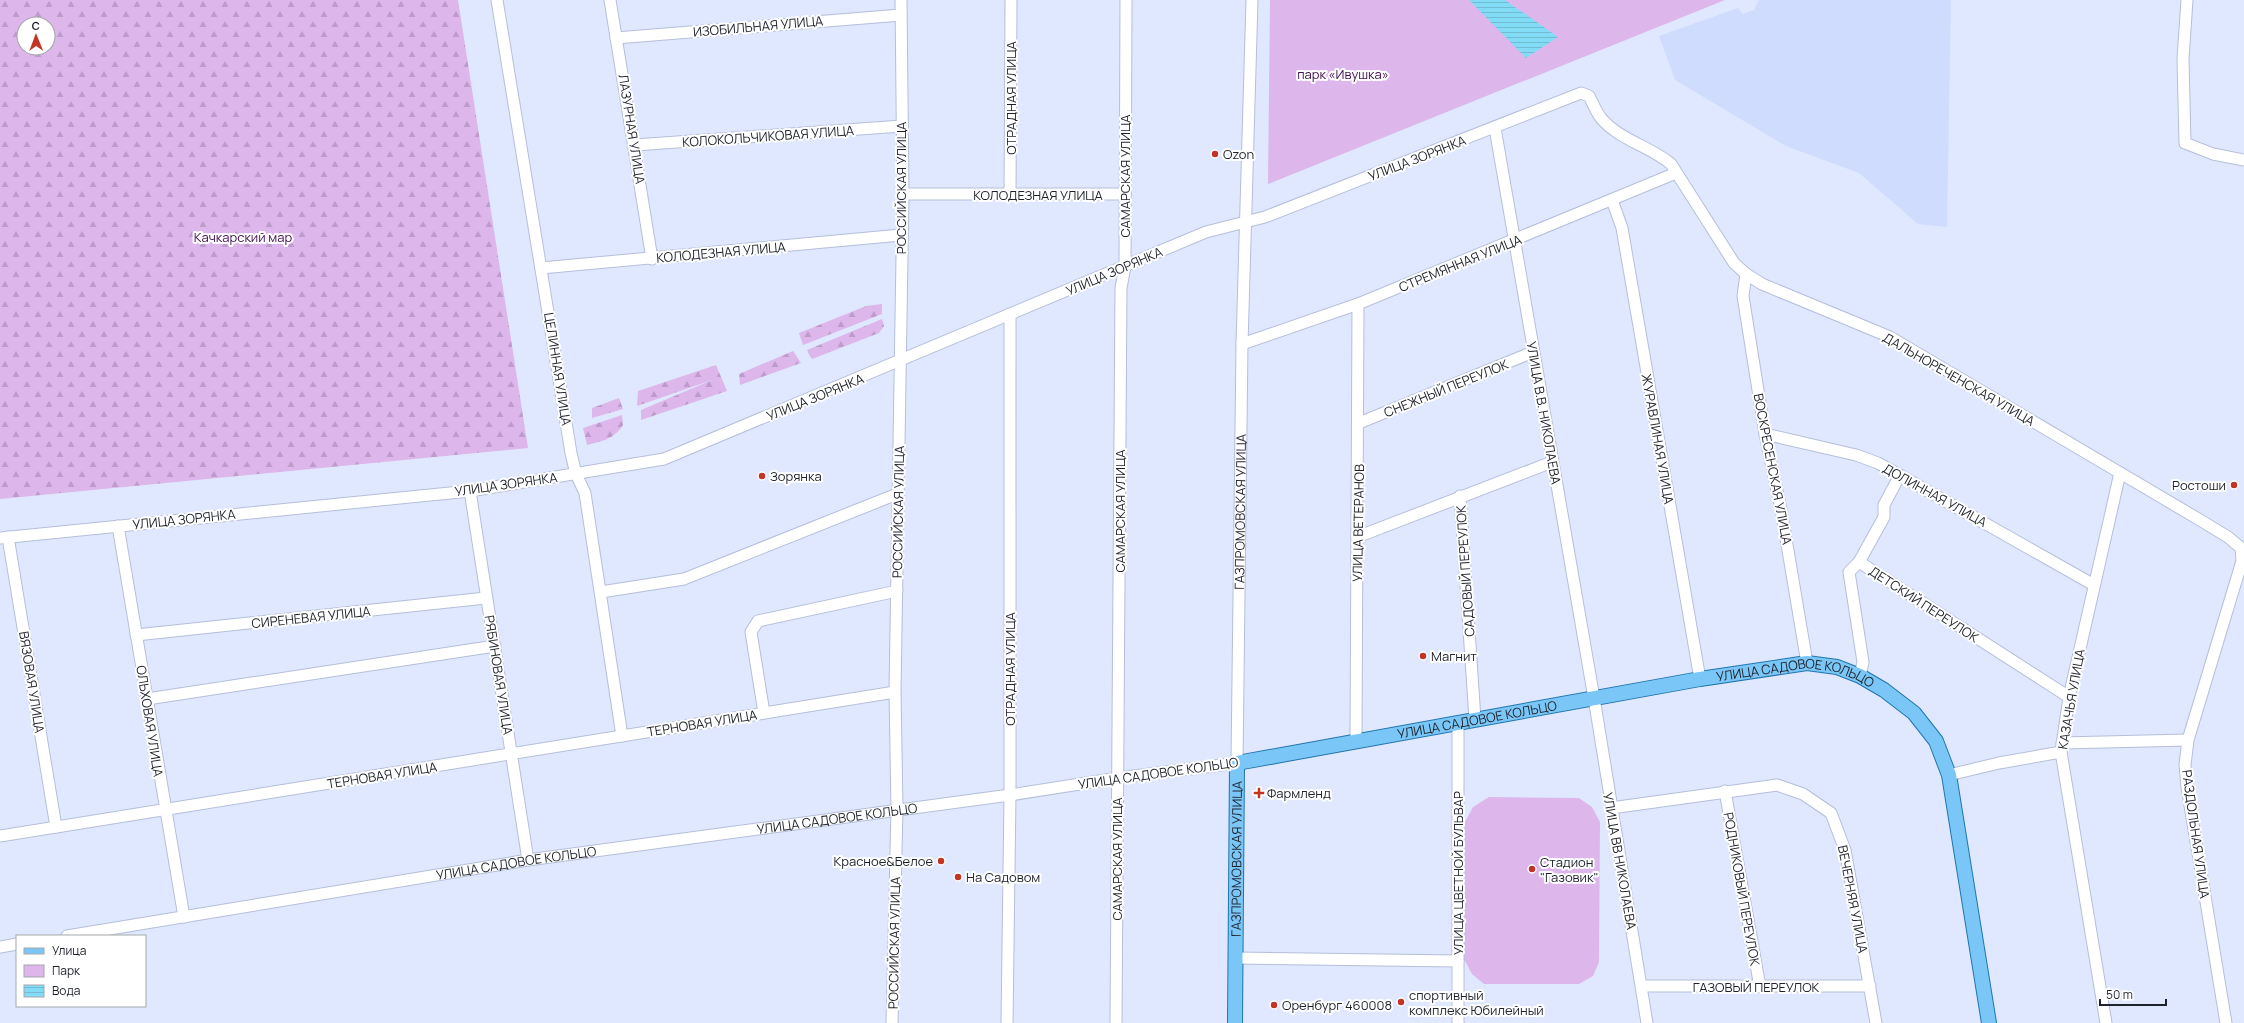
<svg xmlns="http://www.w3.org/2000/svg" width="2244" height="1023" viewBox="0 0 2244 1023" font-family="Manrope,sans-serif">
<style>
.built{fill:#cfdcfe}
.green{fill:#ddb6ec}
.forest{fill:url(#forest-firs);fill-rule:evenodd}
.water{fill:url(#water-rules)}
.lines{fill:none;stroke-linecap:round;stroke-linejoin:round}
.minor-casing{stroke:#b5bfda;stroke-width:13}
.major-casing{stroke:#2175ad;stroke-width:16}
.minor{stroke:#fff;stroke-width:11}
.major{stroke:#7ac7f7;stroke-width:14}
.poi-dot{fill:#c23525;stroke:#fff;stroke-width:1.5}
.labels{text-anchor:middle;stroke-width:4;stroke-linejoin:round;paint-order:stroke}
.street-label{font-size:13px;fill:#1e222c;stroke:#fff}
.park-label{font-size:13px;fill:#400f50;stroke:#fff}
.poi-label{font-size:13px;fill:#1e222c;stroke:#fff;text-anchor:start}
</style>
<defs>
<pattern id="forest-firs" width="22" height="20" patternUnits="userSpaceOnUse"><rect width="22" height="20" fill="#ddb6ec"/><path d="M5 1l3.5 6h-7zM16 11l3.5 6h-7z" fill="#bd9ccb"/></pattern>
<pattern id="water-rules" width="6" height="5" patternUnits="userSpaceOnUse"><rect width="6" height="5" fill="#83dcf6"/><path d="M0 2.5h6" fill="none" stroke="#71bcd3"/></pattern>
</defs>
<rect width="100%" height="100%" fill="#dfe8fe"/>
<polygon class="built" points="1759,0 1951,0 1947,227 1918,224 1859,173 1786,146 1675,80 1659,36 1738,8 1743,14 1754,10"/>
<g class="green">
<polygon points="1270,0 1725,0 1268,184"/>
<polygon points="1489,797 1579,798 1592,807 1600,822 1599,962 1593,976 1579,984 1484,984 1472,974 1464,959 1465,822 1473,807"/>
</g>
<g class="forest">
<path d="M0,0H458L528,448L0,499ZM24,24H48V48H24Z"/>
<polygon points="882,304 882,314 803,345 799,333 866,306"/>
<polygon points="882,319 884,326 879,333 812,359 807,350"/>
<polygon points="793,351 801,363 740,385 739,374"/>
<polygon points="716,365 727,391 641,420 641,410 712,380 637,406 638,391"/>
<polygon points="619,398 623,409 592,418 592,408"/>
<path d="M622,415L623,425C614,439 603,441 587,445L583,428Z"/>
</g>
<polygon class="water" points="1469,0 1505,0 1558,37 1526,58"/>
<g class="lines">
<g class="minor-casing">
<g id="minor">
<polyline points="497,0 571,453 576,474 585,493 622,736"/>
<polyline points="610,0 652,259"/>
<polyline points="2187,0 2183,59 2185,143 2213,154 2244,160"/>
<polyline points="616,38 901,15"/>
<polyline points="1495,128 1594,698 1647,1023"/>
<polyline points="635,145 902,126"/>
<polyline points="903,194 1125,194"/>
<polyline points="1010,196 1011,0"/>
<polyline points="1612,200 1622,228 1700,679"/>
<polyline points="541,268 901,235"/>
<polyline points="1746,274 1743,296 1765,434 1781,509 1807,663"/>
<polyline points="1242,344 1358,304 1676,173"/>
<polyline points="1359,423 1533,352"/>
<polyline points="1765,434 1856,455 1878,463 2094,585"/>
<polyline points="470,491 528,860"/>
<polyline points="1460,496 1475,719"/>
<polyline points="118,526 184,917"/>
<polyline points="8,537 56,827"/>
<polyline points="1357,537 1552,462"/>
<path d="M0,538L470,491L664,459L1206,232L1265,217L1581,93L1589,96C1593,103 1596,112 1601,118C1619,140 1650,146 1671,164L1734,263L1746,274L1762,284L1890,337L2200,520L2228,537L2241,548L2242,561L2188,740L2185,765L2187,787L2226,1023"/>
<polyline points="1859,562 1884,517 1884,505 1900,475"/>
<polyline points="601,592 684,579 897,494"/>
<polyline points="136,635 486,598"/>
<polyline points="1860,676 1863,662 1849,572 1859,562 2069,697"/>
<polyline points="147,699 495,646"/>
<polyline points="764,713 751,632 758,621 897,591"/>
<polyline points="1458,722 1458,1023"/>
<polyline points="1356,741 1358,304"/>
<polyline points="2062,743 2188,740"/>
<polyline points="1949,775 1999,763 2061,752"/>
<polyline points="1725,791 1760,987"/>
<polyline points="1611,808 1777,785 1803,794 1831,813 1845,850 1876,1023"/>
<polyline points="0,836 895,692"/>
<path id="s1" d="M67,936L528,860L1010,795L1118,778L1237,763L1242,344L1252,0"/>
<polyline points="0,947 17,944"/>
<polyline points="1236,958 1458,961"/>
<polyline points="1642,986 1870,986"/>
<polyline points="892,1023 897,809 895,692 903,194 901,0"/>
<polyline points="1007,1023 1010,795 1010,314"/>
<polyline points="1116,1023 1121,288 1125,266 1126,0"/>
<polyline points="2106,1023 2061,752 2069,697 2120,473"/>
</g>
</g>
<g class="major-casing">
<g id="major">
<path id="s2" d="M1235,1023L1237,763L1700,679L1807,663L1837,667L1860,676L1884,690L1914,713L1936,741L1949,775L1989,1023"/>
</g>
</g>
<use href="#minor" class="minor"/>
<use href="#major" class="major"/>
</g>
<g class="poi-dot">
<circle cx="1215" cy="154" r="4"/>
<circle cx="762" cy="476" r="4"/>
<circle cx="2234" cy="485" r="4"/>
<circle cx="1423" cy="656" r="4"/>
<path d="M1257 787h4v4h4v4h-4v4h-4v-4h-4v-4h4z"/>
<circle cx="941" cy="861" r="4"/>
<circle cx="1532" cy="869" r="4"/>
<circle cx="958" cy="877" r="4"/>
<circle cx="1401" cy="1002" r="4"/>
<circle cx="1274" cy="1005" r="4"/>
</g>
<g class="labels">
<g class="street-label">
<text transform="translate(758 26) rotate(-5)" y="5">ИЗОБИЛЬНАЯ УЛИЦА</text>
<text transform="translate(1011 98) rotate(-90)" y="5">ОТРАДНАЯ УЛИЦА</text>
<text transform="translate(632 129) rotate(81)" y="5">ЛАЗУРНАЯ УЛИЦА</text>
<text transform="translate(768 136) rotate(-4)" y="5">КОЛОКОЛЬЧИКОВАЯ УЛИЦА</text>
<text transform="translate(1417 158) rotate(-21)" y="5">УЛИЦА ЗОРЯНКА</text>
<text transform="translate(1125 176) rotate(-90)" y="5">САМАРСКАЯ УЛИЦА</text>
<text transform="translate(901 188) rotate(-90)" y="5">РОССИЙСКАЯ УЛИЦА</text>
<text x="1038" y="200">КОЛОДЕЗНАЯ УЛИЦА</text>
<text transform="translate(721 252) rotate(-5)" y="5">КОЛОДЕЗНАЯ УЛИЦА</text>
<text transform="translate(1460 263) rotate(-22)" y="5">СТРЕМЯННАЯ УЛИЦА</text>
<text transform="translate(1114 271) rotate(-23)" y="5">УЛИЦА ЗОРЯНКА</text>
<text transform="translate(558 369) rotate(81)" y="5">ЦЕЛИННАЯ УЛИЦА</text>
<text transform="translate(1959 379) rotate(30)" y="5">ДАЛЬНОРЕЧЕНСКАЯ УЛИЦА</text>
<text transform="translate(1446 388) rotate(-22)" y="5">СНЕЖНЫЙ ПЕРЕУЛОК</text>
<text transform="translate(815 397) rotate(-22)" y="5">УЛИЦА ЗОРЯНКА</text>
<text transform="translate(1544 413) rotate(80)" y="5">УЛИЦА В.В. НИКОЛАЕВА</text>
<text transform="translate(1658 439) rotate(80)" y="5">ЖУРАВЛИНАЯ УЛИЦА</text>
<text transform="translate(1773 469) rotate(79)" y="5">ВОСКРЕСЕНСКАЯ УЛИЦА</text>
<text transform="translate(506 484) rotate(-8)" y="5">УЛИЦА ЗОРЯНКА</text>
<text transform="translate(1935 495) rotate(29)" y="5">ДОЛИННАЯ УЛИЦА</text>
<text transform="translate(1120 511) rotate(-90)" y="5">САМАРСКАЯ УЛИЦА</text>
<text dy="5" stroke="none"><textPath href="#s1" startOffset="1434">ГАЗПРОМОВСКАЯ УЛИЦА</textPath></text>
<text transform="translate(898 512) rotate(-89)" y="5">РОССИЙСКАЯ УЛИЦА</text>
<text transform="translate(184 519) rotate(-6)" y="5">УЛИЦА ЗОРЯНКА</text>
<text transform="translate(1358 523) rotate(-89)" y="5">УЛИЦА ВЕТЕРАНОВ</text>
<text transform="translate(1465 571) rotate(-94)" y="5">САДОВЫЙ ПЕРЕУЛОК</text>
<text transform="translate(1924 604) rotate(33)" y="5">ДЕТСКИЙ ПЕРЕУЛОК</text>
<text transform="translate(311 617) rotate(-6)" y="5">СИРЕНЕВАЯ УЛИЦА</text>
<text transform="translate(1010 669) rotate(-90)" y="5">ОТРАДНАЯ УЛИЦА</text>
<text transform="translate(499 675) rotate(81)" y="5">РЯБИНОВАЯ УЛИЦА</text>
<text transform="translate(32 682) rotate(81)" y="5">ВЯЗОВАЯ УЛИЦА</text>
<text dy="5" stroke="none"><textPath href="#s2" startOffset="828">УЛИЦА САДОВОЕ КОЛЬЦО</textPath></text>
<text transform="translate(2071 699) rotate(-80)" y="5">КАЗАЧЬЯ УЛИЦА</text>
<text dy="5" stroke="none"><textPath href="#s2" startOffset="504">УЛИЦА САДОВОЕ КОЛЬЦО</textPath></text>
<text transform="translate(150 721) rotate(81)" y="5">ОЛЬХОВАЯ УЛИЦА</text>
<text transform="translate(702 723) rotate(-9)" y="5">ТЕРНОВАЯ УЛИЦА</text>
<text transform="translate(1158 773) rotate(-8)" y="5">УЛИЦА САДОВОЕ КОЛЬЦО</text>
<text transform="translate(382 775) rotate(-9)" y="5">ТЕРНОВАЯ УЛИЦА</text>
<text dy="5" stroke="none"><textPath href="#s1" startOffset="779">УЛИЦА САДОВОЕ КОЛЬЦО</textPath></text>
<text transform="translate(2196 834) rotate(82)" y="5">РАЗДОЛЬНАЯ УЛИЦА</text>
<text transform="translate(1117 859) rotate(-90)" y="5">САМАРСКАЯ УЛИЦА</text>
<text dy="5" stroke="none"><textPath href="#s2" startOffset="164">ГАЗПРОМОВСКАЯ УЛИЦА</textPath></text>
<text transform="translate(1620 861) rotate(80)" y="5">УЛИЦА ВВ НИКОЛАЕВА</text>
<text dy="5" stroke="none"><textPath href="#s1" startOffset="455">УЛИЦА САДОВОЕ КОЛЬЦО</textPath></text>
<text transform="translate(1458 873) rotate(-90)" y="5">УЛИЦА ЦВЕТНОЙ БУЛЬВАР</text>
<text transform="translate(1742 889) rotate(80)" y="5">РОДНИКОВЫЙ ПЕРЕУЛОК</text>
<text transform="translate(1853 899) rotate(79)" y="5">ВЕЧЕРНЯЯ УЛИЦА</text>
<text transform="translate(894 943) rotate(-89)" y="5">РОССИЙСКАЯ УЛИЦА</text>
<text x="1756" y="992">ГАЗОВЫЙ ПЕРЕУЛОК</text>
</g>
<g class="park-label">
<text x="1343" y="79">парк «Ивушка»</text>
<text x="243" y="242">Качкарский мар</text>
</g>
<g class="poi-label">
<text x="1223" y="159">Ozon</text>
<text x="770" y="481">Зорянка</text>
<text x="2226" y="490" text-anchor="end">Ростоши</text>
<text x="1431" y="661">Магнит</text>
<text x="1267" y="798">Фармленд</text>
<text x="933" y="866" text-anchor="end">Красное&amp;Белое</text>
<text x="1540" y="867">Стадион<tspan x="1540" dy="15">"Газовик"</tspan></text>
<text x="966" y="882">На Садовом</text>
<text x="1409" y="1000">спортивный<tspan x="1409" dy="15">комплекс Юбилейный</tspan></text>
<text x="1282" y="1010">Оренбург 460008</text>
</g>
</g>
<rect x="16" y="935" width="130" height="72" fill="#ffffff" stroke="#a5a7ab"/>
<rect x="24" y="948" width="20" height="6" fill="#7ac7f7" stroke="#a5a7ab"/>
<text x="52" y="955" font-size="12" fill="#1e222c">Улица</text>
<rect x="24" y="965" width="20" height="12" fill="#ddb6ec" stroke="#a5a7ab"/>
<text x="52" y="975" font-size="12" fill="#1e222c">Парк</text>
<rect x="24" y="985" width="20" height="12" fill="url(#water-rules)" stroke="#a5a7ab"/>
<text x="52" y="995" font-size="12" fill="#1e222c">Вода</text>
<g transform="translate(36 36) rotate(359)"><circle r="19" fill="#ffffff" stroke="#a5a7ab"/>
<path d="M0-3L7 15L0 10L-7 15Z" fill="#c23525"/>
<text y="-6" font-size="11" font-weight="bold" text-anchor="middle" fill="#1e222c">С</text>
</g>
<path d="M2100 999v6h66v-6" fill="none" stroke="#1e222c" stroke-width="2"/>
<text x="2106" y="999" font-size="12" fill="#1e222c" stroke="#ffffff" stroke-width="3" paint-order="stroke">50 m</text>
</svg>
